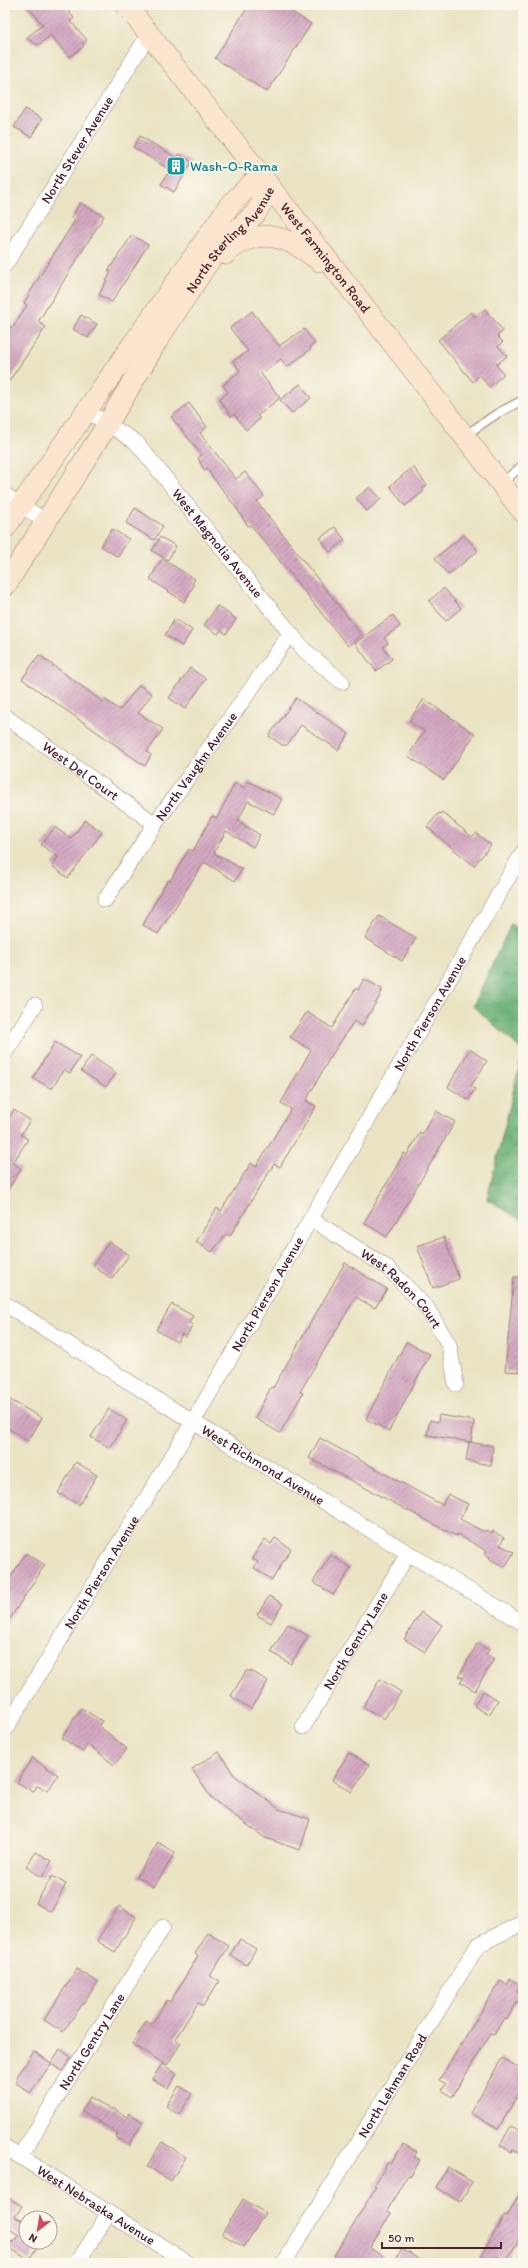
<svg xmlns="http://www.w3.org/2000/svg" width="528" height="2268" viewBox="0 0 528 2268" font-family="Itim,sans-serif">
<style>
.forest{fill:url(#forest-crowns);stroke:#5a6850}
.building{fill:url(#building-hatch)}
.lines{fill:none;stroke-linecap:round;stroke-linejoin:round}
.service-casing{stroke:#9a8278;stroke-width:10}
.minor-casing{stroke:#9a8278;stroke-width:16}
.secondary-casing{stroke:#9a8278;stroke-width:22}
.service{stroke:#fff;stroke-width:8}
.minor{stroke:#fff;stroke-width:15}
.secondary{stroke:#fbe5cf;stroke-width:21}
.labels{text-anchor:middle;stroke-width:3.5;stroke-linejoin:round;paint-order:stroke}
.street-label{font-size:14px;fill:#4a1f2b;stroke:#fbf7ec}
.culture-label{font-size:14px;fill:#0d838f;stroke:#fbf7ec;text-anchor:start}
</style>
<defs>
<pattern id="forest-crowns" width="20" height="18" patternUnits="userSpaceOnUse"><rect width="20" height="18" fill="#6ab076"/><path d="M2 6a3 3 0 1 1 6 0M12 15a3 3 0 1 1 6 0" fill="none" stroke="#598f61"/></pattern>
<pattern id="building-hatch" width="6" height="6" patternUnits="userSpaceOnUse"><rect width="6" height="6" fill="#d4a9c2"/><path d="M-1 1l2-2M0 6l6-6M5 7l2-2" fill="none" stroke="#ae899e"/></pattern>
</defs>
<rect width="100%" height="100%" fill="#fbf7ec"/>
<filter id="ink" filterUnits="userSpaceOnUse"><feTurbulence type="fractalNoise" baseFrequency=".025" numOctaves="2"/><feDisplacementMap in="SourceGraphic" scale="8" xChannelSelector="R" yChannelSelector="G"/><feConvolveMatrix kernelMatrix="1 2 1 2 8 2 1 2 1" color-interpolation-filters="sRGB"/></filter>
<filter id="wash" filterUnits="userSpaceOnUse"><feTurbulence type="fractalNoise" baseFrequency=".012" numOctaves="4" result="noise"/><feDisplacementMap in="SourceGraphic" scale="16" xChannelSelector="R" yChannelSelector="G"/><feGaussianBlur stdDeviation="0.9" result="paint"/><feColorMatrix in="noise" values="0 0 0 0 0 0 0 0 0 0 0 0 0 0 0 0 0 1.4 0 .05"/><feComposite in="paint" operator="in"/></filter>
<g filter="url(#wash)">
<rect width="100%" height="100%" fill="#eae4c4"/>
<polygon class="forest" points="511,924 523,933 523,1221 487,1199 523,1051 473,1006"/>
<g id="blocks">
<g class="building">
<polygon points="26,5 63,5 74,18 70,21 87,40 82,44 84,46 69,57 51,35 38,45 26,38 43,25"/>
<polygon points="249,5 281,5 311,24 267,92 215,58"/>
<polygon points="25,109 42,119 31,137 14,127"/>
<polygon points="140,136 177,158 179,154 192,162 174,192 161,184 170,170 133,147"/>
<polygon points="80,203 104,216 38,322 46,327 5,387 5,335 11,326 13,327 27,305 24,303 35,284 75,220 71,218"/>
<polygon points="132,235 148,245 112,302 99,295 111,272 108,271"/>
<polygon points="485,309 503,331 497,336 503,342 498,346 507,356 496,365 504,374 489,387 480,375 473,382 438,340 471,312 475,317"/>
<polygon points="252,311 279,346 304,329 315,343 310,347 311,349 287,367 281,359 261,374 280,398 257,416 260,419 246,430 234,414 231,416 219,399 228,392 223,385 240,371 233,361 248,351 230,328"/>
<polygon points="81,315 97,324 88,338 73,329"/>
<polygon points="300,384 311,398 292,413 280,400"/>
<polygon points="189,403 207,427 200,433 236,479 245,472 264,496 257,502 362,635 348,646 255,530 250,525 248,526 237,509 206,468 204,470 198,458 202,455 171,417"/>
<polygon points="413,467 427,485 422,489 424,491 405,506 390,486"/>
<polygon points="370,487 381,499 367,511 356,498"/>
<polygon points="135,508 163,526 154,540 126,523"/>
<polygon points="335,527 345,540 330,552 320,538"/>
<polygon points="112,529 129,539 118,557 101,546"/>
<polygon points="464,535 478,551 448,575 435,558"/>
<polygon points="160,537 176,546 168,560 152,551"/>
<polygon points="162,559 195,579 192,584 194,585 184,602 150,579"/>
<polygon points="444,588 461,608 446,621 429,601"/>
<polygon points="217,606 236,619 226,634 221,630 218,634 204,625"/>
<polygon points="393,615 400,626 384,638 388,643 383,647 392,659 376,671 355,643"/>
<polygon points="175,619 192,630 182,646 165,635"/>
<polygon points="39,655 103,702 105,700 120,710 139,685 152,694 138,713 163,729 147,752 151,755 145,766 22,679"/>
<polygon points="190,668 206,679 185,709 169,698"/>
<polygon points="296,698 349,734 338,750 301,725 287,745 282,745 269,736"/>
<polygon points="424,699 475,734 444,780 408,756 424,731 409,721"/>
<polygon points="248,781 282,799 274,814 248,801 238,821 260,835 253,847 226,831 214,853 242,869 235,881 204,862 158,934 143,925 162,889 168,880 170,881 189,849 193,851 212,816 217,818 235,783 245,788"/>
<polygon points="442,812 472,837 476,833 491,845 474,866 427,827 439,813 440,814"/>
<polygon points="85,820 102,832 68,878 52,866 58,857 41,845 55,827 71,839"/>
<polygon points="379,916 416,938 402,961 365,938"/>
<polygon points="364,979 382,989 381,994 362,1026 354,1021 328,1061 306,1101 316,1106 280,1167 274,1164 230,1236 226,1234 212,1252 196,1242 217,1208 221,1211 251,1163 256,1167 291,1109 281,1103 311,1050 290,1037 307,1012 332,1028 356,988 358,990"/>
<polygon points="55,1042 80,1057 70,1073 64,1069 52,1089 33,1078"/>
<polygon points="470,1049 487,1061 471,1086 475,1089 468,1100 448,1087"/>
<polygon points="91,1056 116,1073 106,1087 81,1071"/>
<polygon points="14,1110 30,1120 21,1135 28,1139 13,1163 21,1169 5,1195 5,1124"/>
<polygon points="436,1111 455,1122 387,1237 364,1223 404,1153 407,1155 420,1132 422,1134"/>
<polygon points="444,1237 459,1279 433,1288 417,1246"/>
<polygon points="109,1241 129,1255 112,1279 93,1266"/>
<polygon points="345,1263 387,1289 375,1308 356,1297 320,1357 300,1392 303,1393 280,1433 255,1418 271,1387 273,1388"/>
<polygon points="514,1277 523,1277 523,1372 505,1371"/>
<polygon points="172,1304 193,1316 189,1323 193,1325 186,1337 182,1334 177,1342 156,1330"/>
<polygon points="406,1342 430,1354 389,1431 366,1419"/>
<polygon points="5,1397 42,1418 28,1441 5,1426"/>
<polygon points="109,1409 127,1420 110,1448 91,1437"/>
<polygon points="439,1415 474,1421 471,1442 427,1435 430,1420 438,1422"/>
<polygon points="320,1438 442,1505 448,1494 468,1504 460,1519 484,1532 486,1530 492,1533 493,1531 504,1538 500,1545 514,1552 505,1567 489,1559 490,1557 485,1554 487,1551 457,1534 456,1536 309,1458"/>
<polygon points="469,1442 493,1446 491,1465 466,1461"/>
<polygon points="76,1462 97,1475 79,1505 58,1493"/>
<polygon points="275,1538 291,1549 272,1580 254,1568 258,1562 252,1558 265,1539 271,1544"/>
<polygon points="26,1553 45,1565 5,1626 5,1586"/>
<polygon points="331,1555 351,1568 333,1595 313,1582"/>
<polygon points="269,1596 283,1604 271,1623 257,1615"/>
<polygon points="421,1612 442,1625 425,1652 404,1639"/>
<polygon points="288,1624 308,1636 291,1664 271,1652"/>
<polygon points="477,1644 489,1650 486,1655 494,1659 475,1691 460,1682 463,1678 459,1676"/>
<polygon points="246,1671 251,1671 268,1681 251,1709 231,1696"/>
<polygon points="380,1679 401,1692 384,1719 363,1707"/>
<polygon points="483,1691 498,1700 489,1715 474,1706"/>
<polygon points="81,1708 102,1721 99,1726 127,1749 114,1765 88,1744 83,1752 62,1738"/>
<polygon points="219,1752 234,1775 279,1809 310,1819 300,1850 265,1838 211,1798 192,1769"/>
<polygon points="349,1753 369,1765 352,1792 332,1780"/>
<polygon points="32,1758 58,1775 48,1791 37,1786 33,1792 17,1782"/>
<polygon points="158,1843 175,1853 154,1887 137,1876"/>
<polygon points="36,1852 52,1861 42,1877 26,1867"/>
<polygon points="52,1876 66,1884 51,1912 36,1903"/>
<polygon points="119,1906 136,1917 115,1952 97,1941"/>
<polygon points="208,1933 229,1946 210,1976 219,1981 203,2006 198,2003 175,2039 181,2043 167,2065 132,2044 146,2021 152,2024 167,2000 170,2002 198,1956 195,1954"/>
<polygon points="240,1939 256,1949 246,1965 230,1955"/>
<polygon points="77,1969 98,1982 63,2032 44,2020"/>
<polygon points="510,1979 521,1985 517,1991 522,1994 507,2019 504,2018 494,2035 491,2033 452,2097 442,2090 446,2084 439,2080 500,1981 507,1985"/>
<polygon points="60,2049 71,2057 62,2071 51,2064 30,2093 15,2082 18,2079 16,2078 34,2051 51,2063"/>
<polygon points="502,2058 523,2070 523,2086 498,2129 470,2113"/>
<polygon points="162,2064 177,2074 168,2088 152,2079"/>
<polygon points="179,2086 192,2094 179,2115 166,2106"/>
<polygon points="90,2097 112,2110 113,2108 127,2117 129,2113 143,2122 129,2145 116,2137 118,2134 82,2111"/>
<polygon points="511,2126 523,2132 523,2155 513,2150 511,2152 500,2145"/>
<polygon points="162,2142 186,2157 171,2181 147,2166"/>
<polygon points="403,2144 417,2152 414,2157 420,2160 411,2176 408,2175 387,2210 391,2213 370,2248 392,2263 346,2263 334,2256 376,2187 374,2186 388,2162 391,2164"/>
<polygon points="448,2167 472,2182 460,2202 436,2187"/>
<polygon points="523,2188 523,2233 506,2261 497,2256 493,2263 477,2263 504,2216 507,2217"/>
<polygon points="5,2196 22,2206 15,2217 26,2223 26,2242 40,2242 29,2260 5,2245 5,2242 14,2242 19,2235 8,2228 5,2233"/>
<polygon points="243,2199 265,2213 244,2247 222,2234"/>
<polygon points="402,2249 425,2263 393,2263"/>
</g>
</g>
</g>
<g filter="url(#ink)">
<use href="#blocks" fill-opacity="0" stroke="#9a8278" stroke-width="1"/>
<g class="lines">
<g class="service-casing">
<g id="service">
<polyline points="464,436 498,413 523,400"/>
<polyline points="502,483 523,465"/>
</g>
</g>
<g class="minor-casing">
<g id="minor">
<path id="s1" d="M5,265L149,34"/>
<path id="s2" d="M87,411L136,442L304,650L342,682"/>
<polyline points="5,495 47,522"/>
<path id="s3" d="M6,717L155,824"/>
<path id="s4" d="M105,900L155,824L290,634"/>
<polyline points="5,1053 35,1005"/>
<path id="s5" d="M311,1219L388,1268L427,1308L449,1345L456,1384"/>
<path id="s6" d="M5,1304L193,1422L523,1623"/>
<path id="s7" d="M303,1727L408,1554"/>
<path id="s8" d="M5,1730L193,1422L523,852"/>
<path id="s9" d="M5,2147L188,2263"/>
<path id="s10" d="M20,2156L163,1927"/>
<polyline points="77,2263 109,2213"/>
<path id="s11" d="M284,2263L478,1945L518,1925L523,1926"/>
</g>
</g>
<g class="secondary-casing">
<g id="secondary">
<path id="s12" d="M126,5L353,292L523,512"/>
<path d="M225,254C258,224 288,236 320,261"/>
<polyline points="5,528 229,206 251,184 270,188"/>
<path id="s13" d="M5,586L107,425L157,341L205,267L223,243L256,213L270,188"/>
</g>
</g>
<use href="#service" class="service"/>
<use href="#minor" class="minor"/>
<use href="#secondary" class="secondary"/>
</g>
</g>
<defs>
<g id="building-square" transform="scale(1)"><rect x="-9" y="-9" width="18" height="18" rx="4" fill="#0f9aa8" stroke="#fbf7ec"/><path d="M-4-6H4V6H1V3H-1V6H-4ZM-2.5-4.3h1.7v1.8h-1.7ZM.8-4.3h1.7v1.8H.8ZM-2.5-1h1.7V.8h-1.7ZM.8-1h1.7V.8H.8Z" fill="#fff"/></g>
</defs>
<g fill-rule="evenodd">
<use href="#building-square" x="176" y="166"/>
</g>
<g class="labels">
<g class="street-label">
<text dy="5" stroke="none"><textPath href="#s1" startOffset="136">North Stever Avenue</textPath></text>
<text dy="5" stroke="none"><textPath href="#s13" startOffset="414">North Sterling Avenue</textPath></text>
<text dy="5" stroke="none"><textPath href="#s12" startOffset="322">West Farmington Road</textPath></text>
<text dy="5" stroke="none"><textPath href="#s2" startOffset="188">West Magnolia Avenue</textPath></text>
<text dy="5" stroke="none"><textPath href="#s4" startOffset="162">North Vaughn Avenue</textPath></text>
<text dy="5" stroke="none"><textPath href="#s3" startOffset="92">West Del Court</textPath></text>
<text dy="5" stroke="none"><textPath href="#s8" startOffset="833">North Pierson Avenue</textPath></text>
<text dy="5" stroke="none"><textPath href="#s5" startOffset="115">West Radon Court</textPath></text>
<text dy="5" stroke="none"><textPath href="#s8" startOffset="509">North Pierson Avenue</textPath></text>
<text dy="5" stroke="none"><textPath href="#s6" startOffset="304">West Richmond Avenue</textPath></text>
<text dy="5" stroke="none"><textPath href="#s8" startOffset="185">North Pierson Avenue</textPath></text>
<text dy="5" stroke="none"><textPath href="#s7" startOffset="101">North Gentry Lane</textPath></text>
<text dy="5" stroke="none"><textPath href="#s10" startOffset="135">North Gentry Lane</textPath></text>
<text dy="5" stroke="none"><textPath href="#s11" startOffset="208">North Lehman Road</textPath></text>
<text dy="5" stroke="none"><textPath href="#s9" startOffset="108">West Nebraska Avenue</textPath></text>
</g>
<g class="culture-label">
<text x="190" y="171">Wash-O-Rama</text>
</g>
</g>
<rect width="528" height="2268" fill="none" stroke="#fbf7ec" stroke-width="20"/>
<g transform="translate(38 2230) rotate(211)"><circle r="19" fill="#fbf7ec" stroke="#b4a19f"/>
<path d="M0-3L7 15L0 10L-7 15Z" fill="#d1495b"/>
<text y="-6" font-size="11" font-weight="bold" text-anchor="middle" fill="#4a1f2b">N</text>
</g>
<path d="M382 2242v6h119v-6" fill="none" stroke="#4a1f2b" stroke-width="2"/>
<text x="388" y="2242" font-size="12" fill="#4a1f2b" stroke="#fbf7ec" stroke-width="3" paint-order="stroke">50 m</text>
</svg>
